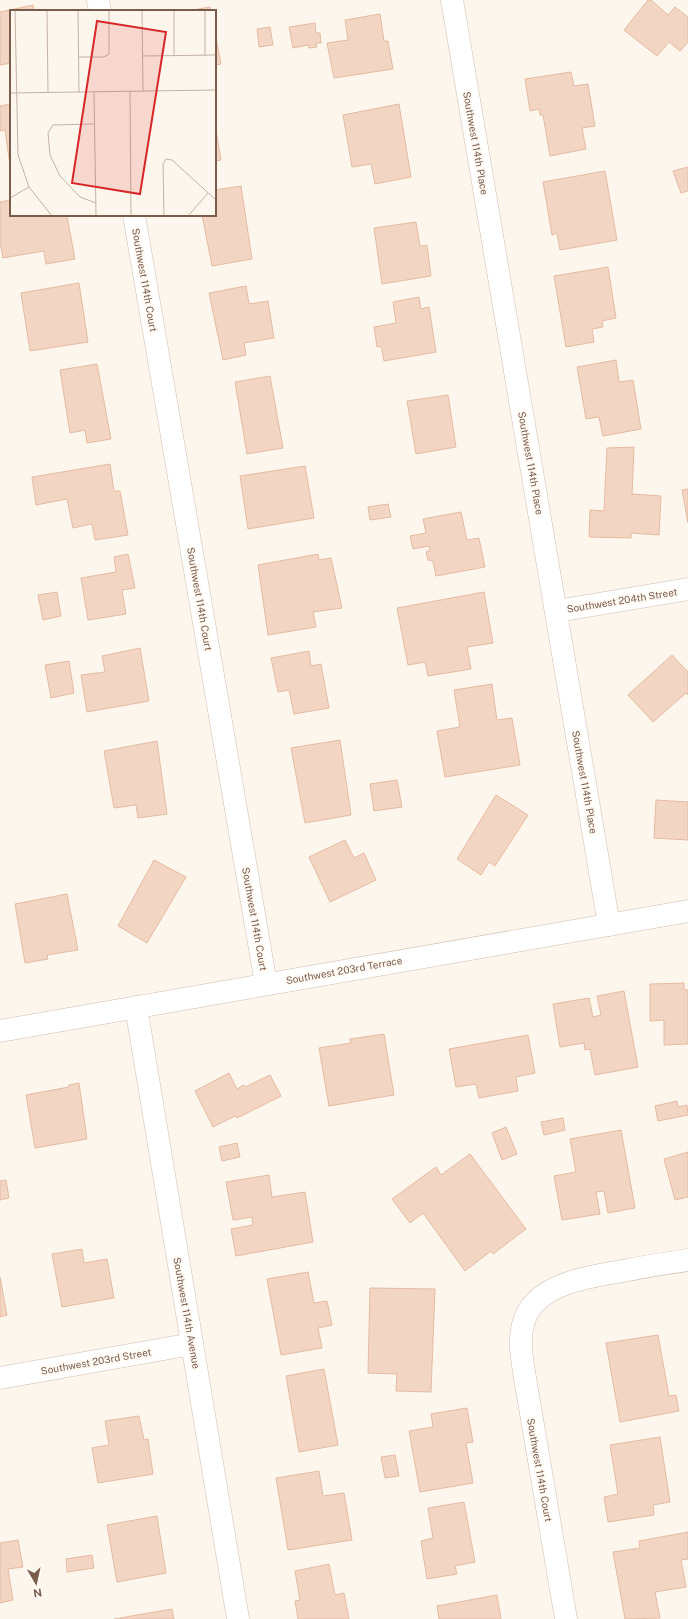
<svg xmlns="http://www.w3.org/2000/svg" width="688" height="1619" viewBox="0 0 688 1619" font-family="'Public Sans',sans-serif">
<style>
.building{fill:#f3d5c3;stroke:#e6bba3}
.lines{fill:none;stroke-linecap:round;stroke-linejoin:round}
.street-casing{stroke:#d1beb0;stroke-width:23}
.street{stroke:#fff;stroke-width:22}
.labels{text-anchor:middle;stroke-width:4;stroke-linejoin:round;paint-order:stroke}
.street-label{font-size:10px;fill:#7a5c4d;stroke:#fffaf3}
.inset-road{fill:none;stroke:#c5b3a7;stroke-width:1}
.view{fill:#d62828;fill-opacity:0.15;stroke:#d62828;stroke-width:2}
.inset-edge{fill:none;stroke:#7a5c4d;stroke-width:2}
</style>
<rect width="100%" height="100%" fill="#fdf6ec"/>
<g class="building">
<polygon points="648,0 651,0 668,15 675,7 688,17 688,42 680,51 669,42 657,56 624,30"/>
<polygon points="33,5 34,11 11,11 11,63 0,65 0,12"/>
<polygon points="210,7 211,11 187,11"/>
<polygon points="380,14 384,41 388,41 393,69 334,78 327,43 348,40 345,20"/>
<polygon points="315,23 316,33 320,33 321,43 316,43 317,47 309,48 308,45 293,48 289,27"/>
<polygon points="270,27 273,45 259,47 257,29"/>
<polygon points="215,33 221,64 215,65"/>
<polygon points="571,72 574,86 588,84 595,126 582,128 586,149 550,156 543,115 540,115 539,109 530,111 525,79"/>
<polygon points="11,104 11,164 10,165 5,130 0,131 0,106"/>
<polygon points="399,104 411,177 375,184 371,164 352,167 343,115"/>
<polygon points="215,124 221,160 215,161"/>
<polygon points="688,167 688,191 681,193 673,171"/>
<polygon points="605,171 617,240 560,250 557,233 552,235 543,182"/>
<polygon points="241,186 252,259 212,266 202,215 215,215 215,190"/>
<polygon points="11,200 11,215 67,216 75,259 46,264 44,251 3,258 0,242 0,202"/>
<polygon points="416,222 420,246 427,245 431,276 382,284 374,228"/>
<polygon points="608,267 616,318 602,321 603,327 592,329 594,342 566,347 554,276"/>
<polygon points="79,283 88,342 30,351 21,293"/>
<polygon points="246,286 249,304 268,301 274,338 244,343 246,355 223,360 209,293"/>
<polygon points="419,297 421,309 429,307 436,352 384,361 381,346 377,347 374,327 396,323 393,302"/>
<polygon points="616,360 619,382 633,380 641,429 603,436 599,417 586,419 577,367"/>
<polygon points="97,364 111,439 87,443 85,430 70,433 60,370"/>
<polygon points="270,376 283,448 247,454 235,382"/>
<polygon points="448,395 456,447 416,454 407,401"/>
<polygon points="634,447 632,494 661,496 659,535 631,533 631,538 589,537 590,510 604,511 607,448"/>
<polygon points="110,464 114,491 120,491 128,535 95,540 92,524 73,528 67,499 36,505 32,477"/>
<polygon points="305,466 314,518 248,529 240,476"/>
<polygon points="688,489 688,523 682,490"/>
<polygon points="388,504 391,517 370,520 368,507"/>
<polygon points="461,512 467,540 479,538 485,567 436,576 433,561 428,560 426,552 430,551 429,546 413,549 410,536 426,533 423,519"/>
<polygon points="128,554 135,588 122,590 126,614 88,620 81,578 116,572 114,557"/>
<polygon points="318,554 319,560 331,558 342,608 313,612 316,627 268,635 258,565"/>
<polygon points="57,592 61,616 43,620 38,595"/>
<polygon points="484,592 493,643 467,647 471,669 428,676 425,662 408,665 397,608"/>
<polygon points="140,648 149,701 87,712 81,675 105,672 102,656"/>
<polygon points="309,651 311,666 321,664 329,708 294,714 289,690 278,692 271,658"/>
<polygon points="672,655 688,672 688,695 686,693 653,722 628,695"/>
<polygon points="69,661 74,693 51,698 45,665"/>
<polygon points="492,684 497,720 512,718 520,765 445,777 437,731 460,727 454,690"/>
<polygon points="340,740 351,815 305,823 291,748"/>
<polygon points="157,741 167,814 138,818 136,805 114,808 104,751"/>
<polygon points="397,780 402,807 374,811 370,784"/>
<polygon points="496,795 528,815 495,866 489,862 481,875 457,859"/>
<polygon points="656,800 688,802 688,840 654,838"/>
<polygon points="345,840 354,858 364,853 376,880 330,902 309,857"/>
<polygon points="154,860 186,877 147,943 118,926"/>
<polygon points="67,894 78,950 47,955 48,959 25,963 15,904"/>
<polygon points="684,983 684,990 688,990 688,1044 664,1045 664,1020 650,1021 650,984"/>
<polygon points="624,991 638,1067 595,1075 590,1049 585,1050 584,1043 560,1047 553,1004 589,998 593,1017 601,1015 597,996"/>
<polygon points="384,1034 394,1095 329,1106 319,1048 351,1043 350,1039"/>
<polygon points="528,1035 535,1073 516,1077 518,1091 479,1098 476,1084 456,1087 449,1049"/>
<polygon points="229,1073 237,1089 244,1085 245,1087 270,1075 281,1096 237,1118 235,1116 213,1127 195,1091"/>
<polygon points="79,1083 87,1139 35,1148 26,1095 69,1087 69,1085"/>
<polygon points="677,1101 678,1107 687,1105 688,1115 658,1121 655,1106"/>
<polygon points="563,1118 565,1130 544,1135 541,1122"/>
<polygon points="506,1127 517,1154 502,1160 492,1133"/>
<polygon points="621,1130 635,1208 608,1213 604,1191 596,1192 600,1214 562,1220 554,1176 576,1172 570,1139"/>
<polygon points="237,1143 240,1157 222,1161 219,1147"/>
<polygon points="688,1152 688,1197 675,1200 664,1159"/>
<polygon points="470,1154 526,1229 493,1254 491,1251 465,1271 423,1213 410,1223 392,1199 436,1167 441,1175"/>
<polygon points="269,1175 272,1197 305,1192 313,1242 236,1256 231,1229 253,1225 252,1217 233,1220 226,1182"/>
<polygon points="6,1180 9,1198 0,1200 0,1181"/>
<polygon points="82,1249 84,1263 107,1259 114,1298 62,1307 52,1254"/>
<polygon points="308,1272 314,1303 327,1301 332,1325 318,1328 322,1348 281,1355 267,1279"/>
<polygon points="0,1277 7,1315 0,1317"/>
<polygon points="370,1288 435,1289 431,1392 396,1391 397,1374 368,1373"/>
<polygon points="658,1335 669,1396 676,1395 679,1411 620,1422 606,1343"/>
<polygon points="324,1369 338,1445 299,1452 286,1376"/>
<polygon points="467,1408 473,1442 466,1443 473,1483 420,1492 409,1431 433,1427 431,1414"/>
<polygon points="139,1416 144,1440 148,1439 153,1474 98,1483 92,1448 109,1445 105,1421"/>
<polygon points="660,1437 670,1502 653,1505 654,1515 608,1522 604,1497 618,1494 610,1445"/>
<polygon points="395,1455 399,1476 385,1478 381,1457"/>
<polygon points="319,1471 323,1496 344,1493 352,1540 288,1550 276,1478"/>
<polygon points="464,1502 475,1562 455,1566 457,1574 427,1579 421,1541 433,1538 428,1508"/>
<polygon points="157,1516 166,1573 117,1582 107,1525"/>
<polygon points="688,1532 688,1559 681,1560 686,1587 655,1592 660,1618 625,1619 613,1552 640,1548 639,1541"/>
<polygon points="18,1540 23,1567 8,1569 13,1600 0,1603 0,1543"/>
<polygon points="92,1555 94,1568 67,1572 66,1559"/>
<polygon points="329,1564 335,1595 344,1593 349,1619 298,1619 295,1601 300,1600 295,1571"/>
<polygon points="497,1595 501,1619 439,1619 437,1606"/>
<polygon points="172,1609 174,1619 114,1619"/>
</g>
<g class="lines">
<g class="street-casing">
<g id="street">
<polyline points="98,0 100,11"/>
<polyline points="452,0 609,925"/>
<polyline points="134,215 266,984"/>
<polyline points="557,611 688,589"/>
<polyline points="136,1007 238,1619"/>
<polyline points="0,1031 688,911"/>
<polyline points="0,1378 192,1344"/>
<path d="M566,1619L525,1378C522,1359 518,1340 524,1321C536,1282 594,1276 628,1270C648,1266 668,1263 688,1260"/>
</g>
</g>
<use href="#street" class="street"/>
</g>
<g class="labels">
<g class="street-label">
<text transform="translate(476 143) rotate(80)" y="4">Southwest 114th Place</text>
<text transform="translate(145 280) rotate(80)" y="4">Southwest 114th Court</text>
<text transform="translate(531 463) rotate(80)" y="4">Southwest 114th Place</text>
<text transform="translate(200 599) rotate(80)" y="4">Southwest 114th Court</text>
<text transform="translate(622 600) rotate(-9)" y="4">Southwest 204th Street</text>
<text transform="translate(585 782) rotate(80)" y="4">Southwest 114th Place</text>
<text transform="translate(255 919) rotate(80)" y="4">Southwest 114th Court</text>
<text transform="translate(344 970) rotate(-10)" y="4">Southwest 203rd Terrace</text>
<text transform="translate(187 1313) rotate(80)" y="4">Southwest 114th Avenue</text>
<text transform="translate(96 1361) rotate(-10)" y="4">Southwest 203rd Street</text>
<text transform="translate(540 1470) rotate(80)" y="4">Southwest 114th Court</text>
</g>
</g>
<g transform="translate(10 10)">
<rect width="206" height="206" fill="#fdf6ec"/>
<path class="inset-road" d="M5,0L8,145L19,177L42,206M37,0L38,83M68,0L69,82M132,0L133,81M164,0V46M195,0V46M133,46L206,45M69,47H94L99,44V0M120,81L121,206M84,82L86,206M0,83L206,80M85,114L43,115L38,123L40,145L50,166L70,187L86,193M0,188L19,177M154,206L153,154L156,149L162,150L206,190M178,206L198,183"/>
<path class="view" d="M87,11L156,22L130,184L62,173Z"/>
<rect width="206" height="206" class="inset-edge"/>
</g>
<g transform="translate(36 1583) rotate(171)" stroke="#fffaf3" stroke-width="3" paint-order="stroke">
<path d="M0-3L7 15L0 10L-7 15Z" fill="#7a5c4d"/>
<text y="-6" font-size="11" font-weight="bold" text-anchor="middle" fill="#7a5c4d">N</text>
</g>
</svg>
